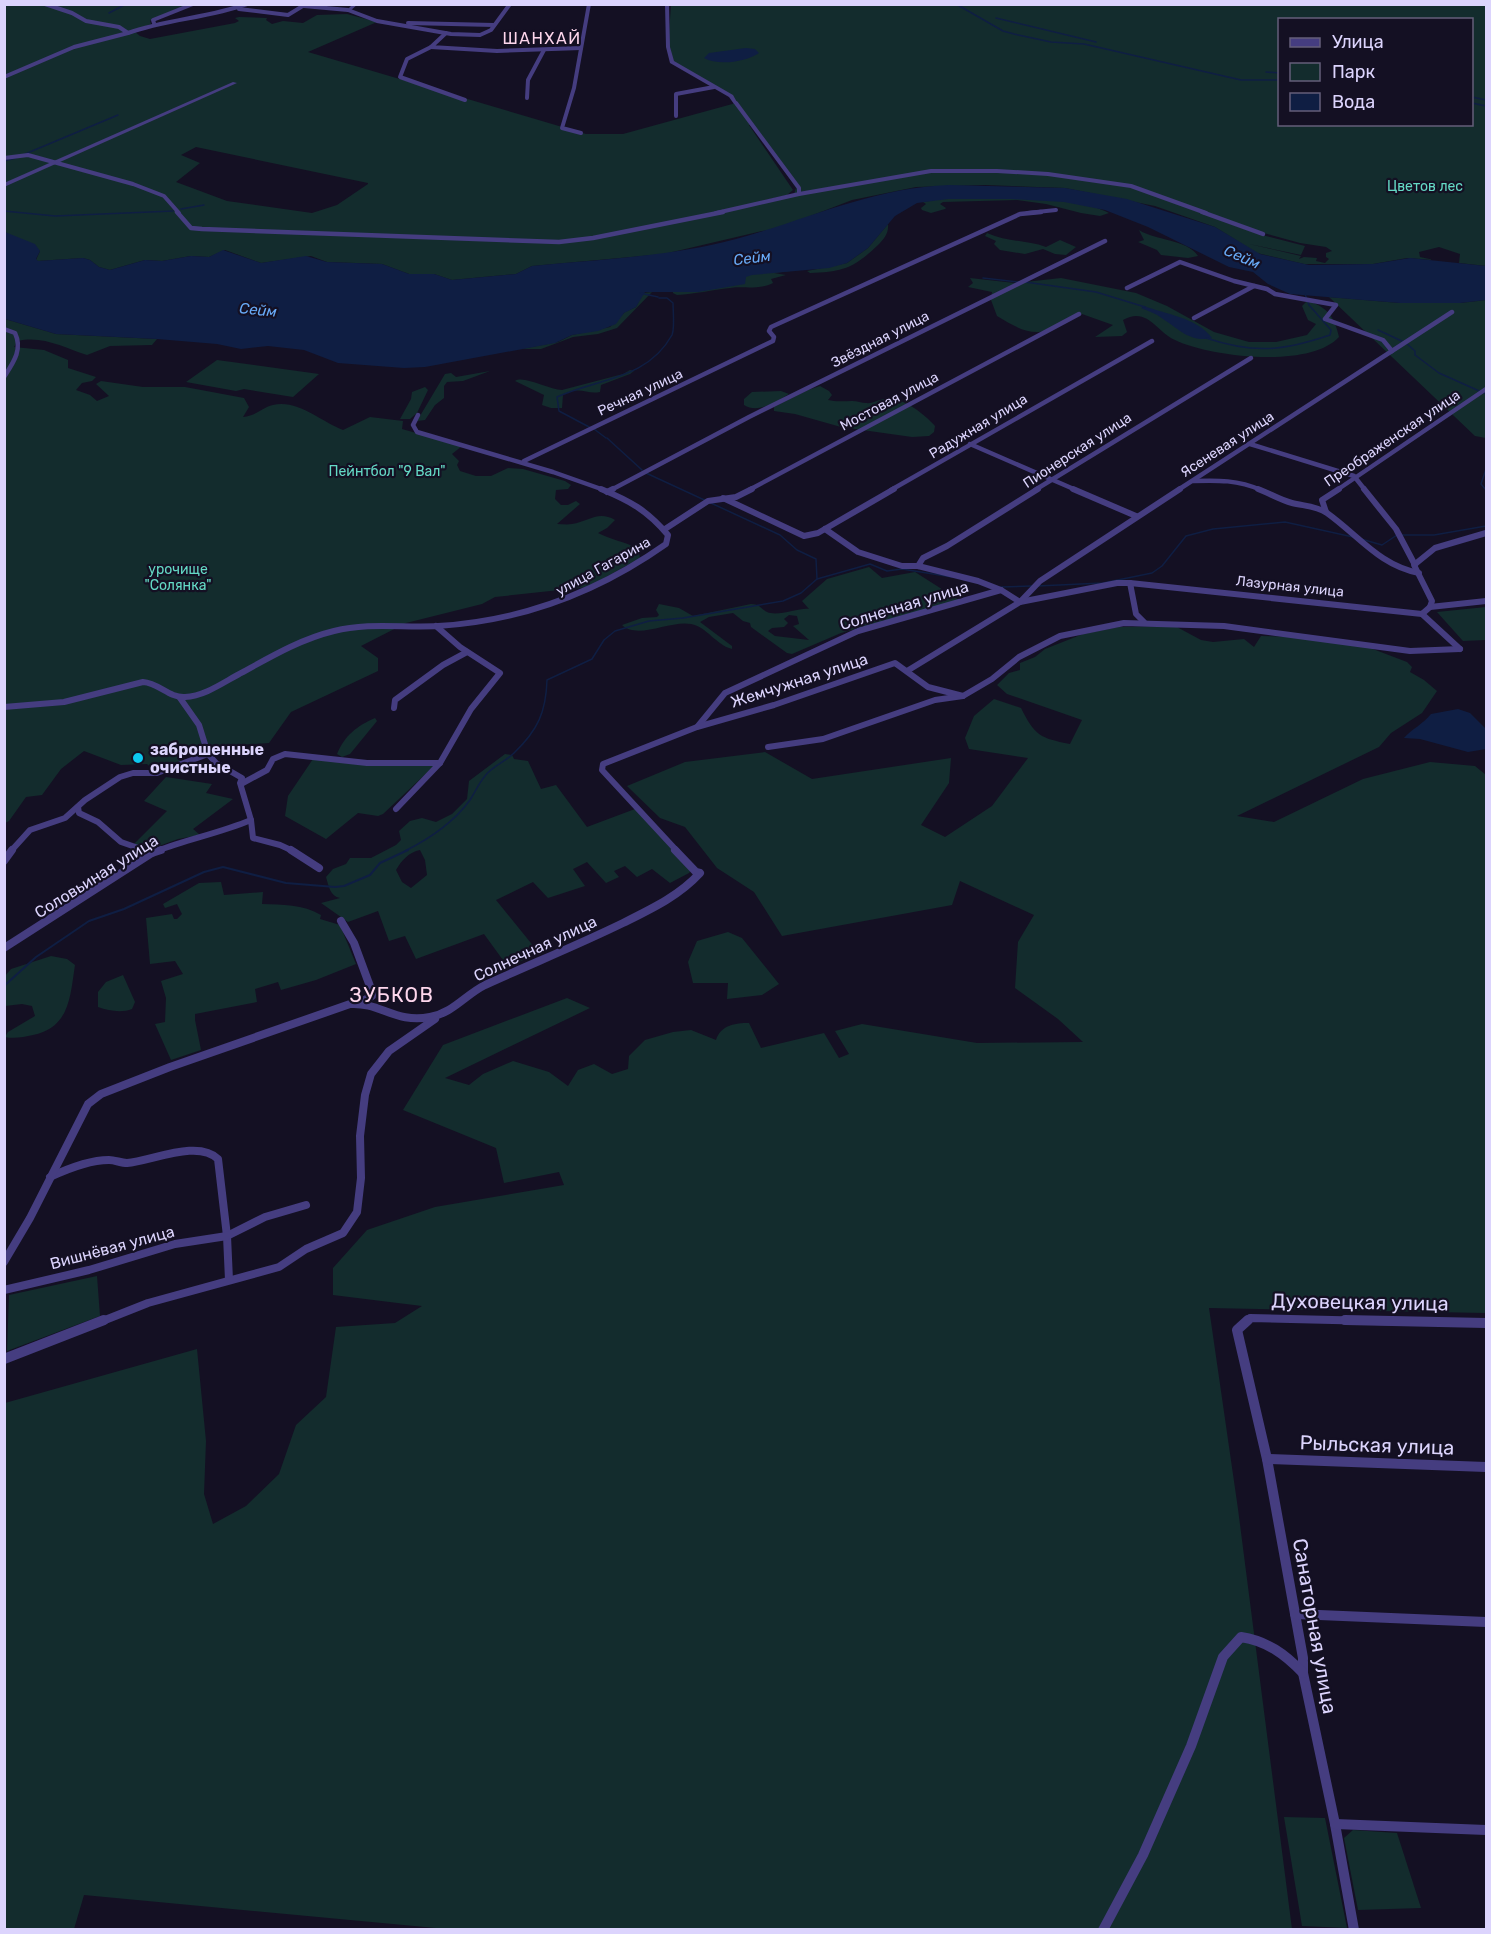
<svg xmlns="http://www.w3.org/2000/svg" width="1491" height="1934" viewBox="0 0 1491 1934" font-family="Rubik,sans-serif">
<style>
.green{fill:#132c2d;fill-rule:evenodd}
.water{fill:#0f1e43}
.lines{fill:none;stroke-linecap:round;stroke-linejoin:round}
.stream-far1{stroke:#0f1e43;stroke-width:1.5}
.stream{stroke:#0f1e43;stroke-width:2}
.minor-far4{stroke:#453d80;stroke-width:4}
.minor-far3{stroke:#453d80;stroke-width:4.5}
.minor-far2{stroke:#453d80;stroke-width:6}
.minor-far1{stroke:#453d80;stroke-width:8}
.minor{stroke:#453d80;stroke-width:10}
.tertiary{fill:#453d80;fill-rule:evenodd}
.poi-dot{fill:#0dc8ef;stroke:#141023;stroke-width:2}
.labels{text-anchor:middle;stroke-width:4.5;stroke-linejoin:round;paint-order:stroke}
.far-park-label{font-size:14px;fill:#64d9c5;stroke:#141023}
.far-street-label{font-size:14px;fill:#dcd4fd;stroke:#141023}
.far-water-label{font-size:15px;font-style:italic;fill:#68aaf7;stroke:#141023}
.far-quarter-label{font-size:16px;letter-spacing:1.5px;fill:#fdd6ec;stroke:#141023}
.street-label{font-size:16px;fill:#dcd4fd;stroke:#141023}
.poi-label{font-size:16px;font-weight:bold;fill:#dcd4fd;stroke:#141023;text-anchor:start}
.quarter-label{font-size:20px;letter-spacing:1.5px;fill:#fdd6ec;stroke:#141023}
.near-street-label{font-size:20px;fill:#dcd4fd;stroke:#141023}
</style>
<rect width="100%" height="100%" fill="#141023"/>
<g class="green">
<path d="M177,4L185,6L155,18L150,21L151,24L134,31L140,36L150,39L235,23L239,21L235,18L239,17L267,18L266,20L272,24L283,21L303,23L317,15L347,14L377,22L308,52L586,134H623L736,103L731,96L675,65C666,48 670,24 671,5H1486V266L1459,263L1460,254L1439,247L1419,252L1420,257L1434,260L1407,258L1373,264H1304L1257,253L1215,227L1155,206L1065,188L985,185L916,187L852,200L800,220L805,225L762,231L664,254L532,266L516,274L452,280L434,274H409L382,264L327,262L311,256L261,263L225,250L209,257L191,256L162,261L145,260L110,270L99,267L90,260L83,258L38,261L36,260L40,251L5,232L4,5ZM1280,20H1472V124H1280ZM749,125H753L796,188L794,194L757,202L787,195L793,190ZM196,147L368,183V184L337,205L312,213L227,201L176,182L200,163L181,155ZM1224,222L1300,243L1326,247L1332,251L1326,253V257L1329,259L1325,263L1316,261L1317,258L1304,257L1299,259L1301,256L1249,244L1301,255L1305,246L1262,235Z"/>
<path d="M941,199C984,196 1071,194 1109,213L1100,216L1081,213L1046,204L1017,200L943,202L940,204L946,208L945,209L931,213L922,210L921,208L926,204L923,202Z"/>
<path d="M888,224C889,233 884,239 878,245C854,268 843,272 810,273L807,271L847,263L868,248Z"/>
<path d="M1139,230C1156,241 1187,239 1198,256L1188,258L1161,255L1157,250L1138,242L1144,240Z"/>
<path d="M987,233C1007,242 1027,240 1046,247L1060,240L1076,247L1066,255L1055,254L1043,249L1025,254L1000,250L994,244L996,241L985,236Z"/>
<path d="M799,270L774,273L786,275L771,279L773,283C760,290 744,286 730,288C712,290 695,294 677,295L673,293L674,273Z"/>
<path d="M970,278L1015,283L1061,278L1136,293L1167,306L1214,332L1249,342H1276L1307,335L1316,324L1308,320L1302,306L1307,301C1327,306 1335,318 1339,337C1310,369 1210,357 1175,340C1157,332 1147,306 1123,320L1127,332L1122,336L1095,337L1113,325L1082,314C1043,334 1037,341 997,316L991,300L992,292L968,287L973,283Z"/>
<polygon points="652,292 617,328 598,334 573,337 541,349 521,349 558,342 572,335 610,327 625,312 636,307 643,293"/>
<polygon points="1329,297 1400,303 1460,303 1486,300 1486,438 1475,436"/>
<path d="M5,319L56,334L157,339L152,345L110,346L87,355C65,348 42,335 18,341L14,347L44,350L68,360V368L96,377L92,381L82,383L76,390L90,395L97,401L109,396L96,384L101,381L143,387H185L244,398L249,407L243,417C256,416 261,408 273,405C297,399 322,422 343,430L370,417L403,421L402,429L462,446L452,454L459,461L457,465L460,471L476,476H491L508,468L523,469L565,481L571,485L568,489L556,490L555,499L561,505H568L576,501L580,504L557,524C562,524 567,525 572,524C588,522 598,510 615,520L607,528L598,533C611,540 624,541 638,549L640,558L588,587L495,597L482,604L406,623L361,646L378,658V671L291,712L269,743L194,748L182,760L156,772L147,764L121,765L84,751L61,769L42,795L26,797L9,821L5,823Z"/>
<polygon points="217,360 319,374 293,397 244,389 236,391 186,382"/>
<path d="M630,370L634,371L630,374L601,385L600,392C586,395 580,385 563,395L562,408H551L542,405L544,395L515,381C524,375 549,390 562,390L623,374Z"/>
<polygon points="490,371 463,381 447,382 444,386 444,398 435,405 425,420 417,421 445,374 451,373 456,377"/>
<path d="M820,386L829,391L832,395L828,400C836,402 844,401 852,401C857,401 862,403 866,403C873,404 879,399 885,399C903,397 923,413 935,426L934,432L929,436L912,437L841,427L795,414L774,411V407L808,390Z"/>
<polygon points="425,387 428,390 417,413 410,419 400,419 411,399 412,392"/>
<path d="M781,391L789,394C776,402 758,414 744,405V399L752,392Z"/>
<path d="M869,567L882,578L915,572L959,600L841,633L792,654L787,653L751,627L750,623L743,621L733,613L709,617L700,622L732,646V649C716,645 707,627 691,624C670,620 638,640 622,625L642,618L657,617L659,615L656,610L659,604L679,608L693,616L751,604C760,604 761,609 767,612C778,617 801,607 809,609L802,601L827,579ZM789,615L797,616L799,624L793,626L809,640L775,636L768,631L772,628L784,627L788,623L784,619Z"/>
<polygon points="1486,607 1486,640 1463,641 1437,612"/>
<path d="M1175,626L1201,640L1213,642L1244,639L1254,647L1261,636L1301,637L1357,643L1407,662L1412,667L1410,672L1424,680L1437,691L1422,713L1391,733L1379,747L1237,816L1274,822L1363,779L1430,762L1475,766L1486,775V1313L1209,1308L1238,1509L1292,1929L457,1930L84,1895L74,1929L5,1930V1403L197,1349L206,1441L204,1494L213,1524L246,1506L279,1474L296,1425L326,1397L336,1327L395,1323L422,1306L333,1295V1268L367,1230L435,1207L564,1185L559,1172L504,1183L496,1148L403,1110L443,1045L567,998L590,1008L445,1078L469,1085L483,1074L513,1061L549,1072L568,1086L578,1070L594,1064L612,1074L628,1069L629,1056L645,1040L673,1032L691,1030L716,1040C721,1025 735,1023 749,1023L761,1048L824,1033L839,1058L849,1054L835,1031L862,1024L977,1043L1083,1042L1058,1019L1015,988L1018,942L1034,915L960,881L952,905L782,936L754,892L717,868L685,827L660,818L627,786L685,762L765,752L812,779L951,758L949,783L921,825L945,837L992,806L1028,758L969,749L965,738L974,716L994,699L1021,708C1035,736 1040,738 1070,744L1082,720L1007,694L997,685L1009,673L1020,670V663L1035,657L1045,649L1083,634L1119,627Z"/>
<path d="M375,718L377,721L350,754L342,757L337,754C345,735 357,726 375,718Z"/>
<path d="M505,754L512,755L514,759L528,761L541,789L556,785L587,827L635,809L694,867L689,873L670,883L652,869L637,877L625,866L614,871L619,877L606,883L587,862L573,869L585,886L548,898L533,882L496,900L539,953L508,967L484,934L416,959L405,936L389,941L378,911L348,922L321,903L340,898C330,896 329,887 326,877L333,869L346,864L350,858H371L396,845L401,840L399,831L410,821L422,818L436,822L452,814L467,799L469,781ZM420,850L425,860L427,875L411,888L402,882L396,870C401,861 409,852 420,850Z"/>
<polygon points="313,759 363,765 434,766 383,814 378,816 358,813 326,839 285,816 288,796"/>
<polygon points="166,777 212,784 206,793 233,799 193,829 200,835 178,839 151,849 134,844 167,811 144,801"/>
<path d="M221,882L224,895L263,892L262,904C282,905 303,904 321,915L320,919L340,925L356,964L316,980L281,990L278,982L255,989L257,1002L195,1014V1020L201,1050L171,1060L155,1024L165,1022L166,998L161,981L183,974L175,961L150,964L146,918L172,914L174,919H177L182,914L177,904L165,908L163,904L199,883Z"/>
<polygon points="728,932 742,938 779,984 762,995 727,999 728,983 693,983 688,962 697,941"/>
<path d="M51,956L67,959L75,965C70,997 70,1027 33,1035C24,1037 14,1039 5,1037L8,1032L35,1016L32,1006L22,1004L5,1006V976L11,969Z"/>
<path d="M123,975L135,1002L132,1009C122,1013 109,1011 98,1007V992L106,982Z"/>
<polygon points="97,1276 100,1316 7,1351 9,1295"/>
<polygon points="1284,1817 1325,1818 1347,1928 1302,1926"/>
<polygon points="1353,1830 1397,1833 1421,1908 1358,1910 1344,1838"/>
</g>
<g class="water">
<path d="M746,48L755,49L759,53C746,62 718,66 704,58L709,53Z"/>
<path d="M949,185L1065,188L1127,199L1215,227L1260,254L1309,265L1373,264L1410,258L1486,266V300L1460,303H1400L1290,294L1268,284L1253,272L1229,267L1148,227L1105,210L1064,202L1011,199H948L917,203L895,216L868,248L847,263L829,268L752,275L746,277L745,284L698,292H645L636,307L624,313L616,324L598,331L572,335L555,343L425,367L404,368L338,363L304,350L268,346L241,349L217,344L157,339L56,334L5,319V232L35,244L40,251L36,259L38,261L83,258L90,260L99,267L110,270L145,260L162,261L191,256L209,257L223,250L261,263L306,256L327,262L382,264L409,274H434L452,280L516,274L532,266C601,259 669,257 736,239C809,219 872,188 949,185Z"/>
<path d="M1144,306C1165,314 1198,318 1212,338C1190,343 1179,329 1163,319C1157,314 1148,311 1141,308Z"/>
<path d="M1458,709L1470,713L1486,729V749L1468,752L1420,739L1404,738C1412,729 1423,724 1431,714Z"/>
</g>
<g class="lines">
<g class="stream-far1">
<polyline points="956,4 1003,31 1014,34 1051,42 1084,44 1241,80 1280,80"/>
<polyline points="109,13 126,4"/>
<polyline points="996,18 1096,42"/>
<polyline points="1266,72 1280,73"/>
<polyline points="1472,97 1486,100"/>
<polyline points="1472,103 1486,106"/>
<polyline points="25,154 118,115"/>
<polyline points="4,161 16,158"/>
<polyline points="181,209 204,205"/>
<polyline points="4,211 55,216 173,211"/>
<polyline points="983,278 1019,282"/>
<polyline points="1025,282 1096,292 1145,307"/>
<polyline points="640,293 658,297"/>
<polyline points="1378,330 1406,343 1415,351 1415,355 1439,373 1486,394"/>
<path d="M1206,338C1254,354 1283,351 1330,335L1331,330L1309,305L1305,294"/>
<path d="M591,428L559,411L557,397C598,378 647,380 672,335C675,328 673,311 673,303L667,298H659"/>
<polyline points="594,429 606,438"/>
<polyline points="607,438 642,470"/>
<polyline points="1486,469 1481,484 1486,490"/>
<polyline points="646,473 780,535 797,550 816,559 817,579"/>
<polyline points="1402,535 1434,535 1486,526"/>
<polyline points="1361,539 1382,545 1397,535"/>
<polyline points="1037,586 1103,583 1152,573 1162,566 1186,536 1213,529 1285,522 1353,537"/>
<polyline points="1001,587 1032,586"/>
<path d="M405,851C429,839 454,822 470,800C475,792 479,783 485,776C492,766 505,762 514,753C538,730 546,712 547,680L592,659L604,640L615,631L649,621L683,618L783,601L801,593L817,579L870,564L887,571L902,569L952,577"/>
</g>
<polyline class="stream" points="4,986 36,957 89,921 124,909 204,872 223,867 286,883 335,887 344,886 370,875 380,863 408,850"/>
<g class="minor-far4">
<polyline points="304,6 348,10 377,21 451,34 480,35 491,30 510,4"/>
<polyline points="239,9 288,15 306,4"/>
<polyline points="154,23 153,20 193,4"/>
<polyline points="408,23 494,25"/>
<path d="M128,33C167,19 208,18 247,4"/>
<polyline points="446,33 431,47 497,51 581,48"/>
<polyline points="431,47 407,59 400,77 465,100"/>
<polyline points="4,77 74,47 128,33 119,27 86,21 72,13 45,4"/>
<polyline points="527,98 528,80 544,50"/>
<polyline points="676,116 676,94 714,87"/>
<polyline points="581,133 562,128 574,88 589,4"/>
<polyline points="4,158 28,155 133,184 164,196 179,213"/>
<polyline points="799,194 931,171 997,171 1048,174 1131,186 1206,213"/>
<polyline points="716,213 799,194 799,188 736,103"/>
<polyline points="1027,213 1056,210"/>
</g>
<g class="minor-far3">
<polyline points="177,212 191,228 202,229 559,242 593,238 723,212"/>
<polyline points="1202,212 1263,234"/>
<polyline points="1127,288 1180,262 1234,281 1267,289 1275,294 1336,305 1325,319 1383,340 1392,351"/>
<polyline points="1194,318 1254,286"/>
<path d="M4,329L15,333C23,350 13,363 4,377"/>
<polyline points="418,415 413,425 417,432 553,472 604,490"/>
<polyline points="970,444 1076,490"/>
<polyline points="1250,444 1354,476 1365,490"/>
<polyline points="524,461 773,341 774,337 769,331 771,327 1020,214 1041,212"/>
<path d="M1193,481C1218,480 1238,480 1261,490"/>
<polyline points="611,490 749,417 1105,241"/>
<polyline points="749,490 1079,314"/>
<polyline points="891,490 1152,341"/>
<polyline points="1035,490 1251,358"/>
<polyline points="1178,490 1452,312"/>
<polyline points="1337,490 1486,389"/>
</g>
<g class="minor-far2">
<polyline points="1073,489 1136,516"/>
<path d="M1258,489C1269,493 1280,500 1292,503C1304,506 1317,506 1327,513C1358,535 1380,566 1419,573"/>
<polyline points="1364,489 1396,529 1415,565"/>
<polyline points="607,492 613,489"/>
<polyline points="723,498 804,536 818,533 894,489"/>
<polyline points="1326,512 1322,500 1339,489"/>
<polyline points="665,529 708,501 736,497 752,489"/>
<polyline points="825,529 858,552 902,566 918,566 978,581 1001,590 1020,602 1117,583 1130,583"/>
<polyline points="918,566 923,558 947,546 1038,489"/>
<polyline points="1430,607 1432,601 1414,565 1435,548 1486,533"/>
<polyline points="1422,614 1460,649"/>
<polyline points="1144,622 1136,614 1130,583 1422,614 1430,607 1486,601"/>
<polyline points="907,671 1020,602 1040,581 1180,489"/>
<polyline points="180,698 199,725 208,754 216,763 242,778 240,783 251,820"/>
<path d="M4,707L64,702L143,682C159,683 169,698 185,697C206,696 225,681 243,672C272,656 301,639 334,631C368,622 403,628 438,626C521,621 598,592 666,544L668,535C647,510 630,501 601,489"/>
<polyline points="394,708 395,700 443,665 467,652"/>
<polyline points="698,726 725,693 858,631 1001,590"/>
<polyline points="768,747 823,739 935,700 963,696 992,679 1019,657 1060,636 1124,623 1224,626 1410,651 1460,649"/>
<polyline points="241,784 267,770 273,759 285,754 367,763 440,763"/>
<polyline points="78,807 79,813 98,822 121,842 147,851"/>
<polyline points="396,809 440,763 471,709 500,673 460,647 436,626"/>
<polyline points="11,851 30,830 65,818 85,800 120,777 133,773 157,773 208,754"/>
<path d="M157,851C188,839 220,833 251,820L253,838L280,845L293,851"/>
<polyline points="677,851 602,770 603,764 697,727 774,705 895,663 928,687 963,696"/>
</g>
<g class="minor-far1">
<polyline points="142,850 152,853"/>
<polyline points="291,850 319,868"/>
<polyline points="4,861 12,850"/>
<polyline points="341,921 354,943 371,989 372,996 359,1003"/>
<polyline points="4,948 152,853 161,850"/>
<path d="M50,1177C67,1169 89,1160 109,1160C115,1160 121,1163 127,1163C152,1161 198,1139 218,1159L227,1236L229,1280"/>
<path d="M4,1262L30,1218L88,1104L101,1094L170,1067L350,1004C380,1002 396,1024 430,1017C453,1013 465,995 485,985C531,964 578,945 623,923C651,909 679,896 700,873L696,872L675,850"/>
<polyline points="4,1290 89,1270 175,1244 227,1236 265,1217 306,1205"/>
<polyline points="100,1322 148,1303 279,1267 306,1249 343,1233 357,1212 361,1178 360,1136 365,1095 371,1074 389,1051 435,1019"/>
<polyline points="1246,1322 1250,1318 1416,1322"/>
</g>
<g class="minor">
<polyline points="1248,1320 1237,1330 1267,1459 1303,1658 1303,1673 1335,1824 1354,1930"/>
<polyline points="1345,1320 1486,1323"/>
<polyline points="4,1359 104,1320"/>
<polyline points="1267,1459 1486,1467"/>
<polyline points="1295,1614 1486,1622"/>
<polyline points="1335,1824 1486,1830"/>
<path d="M1103,1930L1143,1855L1191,1746L1223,1657L1241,1637C1267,1641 1285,1654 1303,1673"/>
</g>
<g class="tertiary">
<polygon points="353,4 358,4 350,11 346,11"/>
<polygon points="665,4 669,4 670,47 674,61 733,95 738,104 734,104 729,97 670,63 666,47"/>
<polygon points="233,82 237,83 4,187 4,183"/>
</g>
</g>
<circle class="poi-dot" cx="138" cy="758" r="6"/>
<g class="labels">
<g class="far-park-label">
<text x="1425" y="191">Цветов лес</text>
<text x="387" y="476">Пейнтбол "9 Вал"</text>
<text x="178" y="574">урочище<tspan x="178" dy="16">"Солянка"</tspan></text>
</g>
<g class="far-street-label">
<text transform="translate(880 339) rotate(-27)" y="5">Звёздная улица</text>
<text transform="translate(640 392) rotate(-25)" y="5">Речная улица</text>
<text transform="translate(889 401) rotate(-28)" y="5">Мостовая улица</text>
<text transform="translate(978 426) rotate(-31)" y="5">Радужная улица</text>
<text transform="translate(1392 438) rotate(-34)" y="5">Преображенская улица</text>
<text transform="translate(1227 444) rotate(-33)" y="5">Ясеневая улица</text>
<text transform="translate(1077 450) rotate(-33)" y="5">Пионерская улица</text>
<text transform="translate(603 566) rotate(-29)" y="5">улица Гагарина</text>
<text transform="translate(1290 586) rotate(6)" y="5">Лазурная улица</text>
</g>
<g class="far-water-label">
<text transform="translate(1242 257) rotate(24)" y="5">Сейм</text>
<text transform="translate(752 258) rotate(-7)" y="5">Сейм</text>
<text transform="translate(258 310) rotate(6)" y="5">Сейм</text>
</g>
<g class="far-quarter-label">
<text x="542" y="44">ШАНХАЙ</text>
</g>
<g class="street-label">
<text transform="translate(904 605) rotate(-17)" y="6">Солнечная улица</text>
<text transform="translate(799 680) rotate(-18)" y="6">Жемчужная улица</text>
<text transform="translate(96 876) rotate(-32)" y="6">Соловьиная улица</text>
<text transform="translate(535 948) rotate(-25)" y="6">Солнечная улица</text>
<text transform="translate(112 1247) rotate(-15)" y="6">Вишнёвая улица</text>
</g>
<g class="poi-label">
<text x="150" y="755">заброшенные<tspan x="150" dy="18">очистные</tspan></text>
</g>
<g class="quarter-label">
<text x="392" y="1002">ЗУБКОВ</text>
</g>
<g class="near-street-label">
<text transform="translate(1360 1302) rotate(1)" y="7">Духовецкая улица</text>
<text transform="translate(1377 1445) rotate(2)" y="7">Рыльская улица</text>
<text transform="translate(1315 1626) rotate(80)" y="7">Санаторная улица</text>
</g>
</g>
<rect width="1491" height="1934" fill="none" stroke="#dcd4fd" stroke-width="12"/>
<rect x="1278" y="18" width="195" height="108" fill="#141023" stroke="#645e7a" stroke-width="1.5"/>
<rect x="1290" y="38" width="30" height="9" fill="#453d80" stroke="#645e7a" stroke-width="1.5"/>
<text x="1332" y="48" font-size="18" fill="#dcd4fd">Улица</text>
<rect x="1290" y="63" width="30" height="18" fill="#132c2d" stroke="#645e7a" stroke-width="1.5"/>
<text x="1332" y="78" font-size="18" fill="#dcd4fd">Парк</text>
<rect x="1290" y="93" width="30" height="18" fill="#0f1e43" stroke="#645e7a" stroke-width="1.5"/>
<text x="1332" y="108" font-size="18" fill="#dcd4fd">Вода</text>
</svg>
